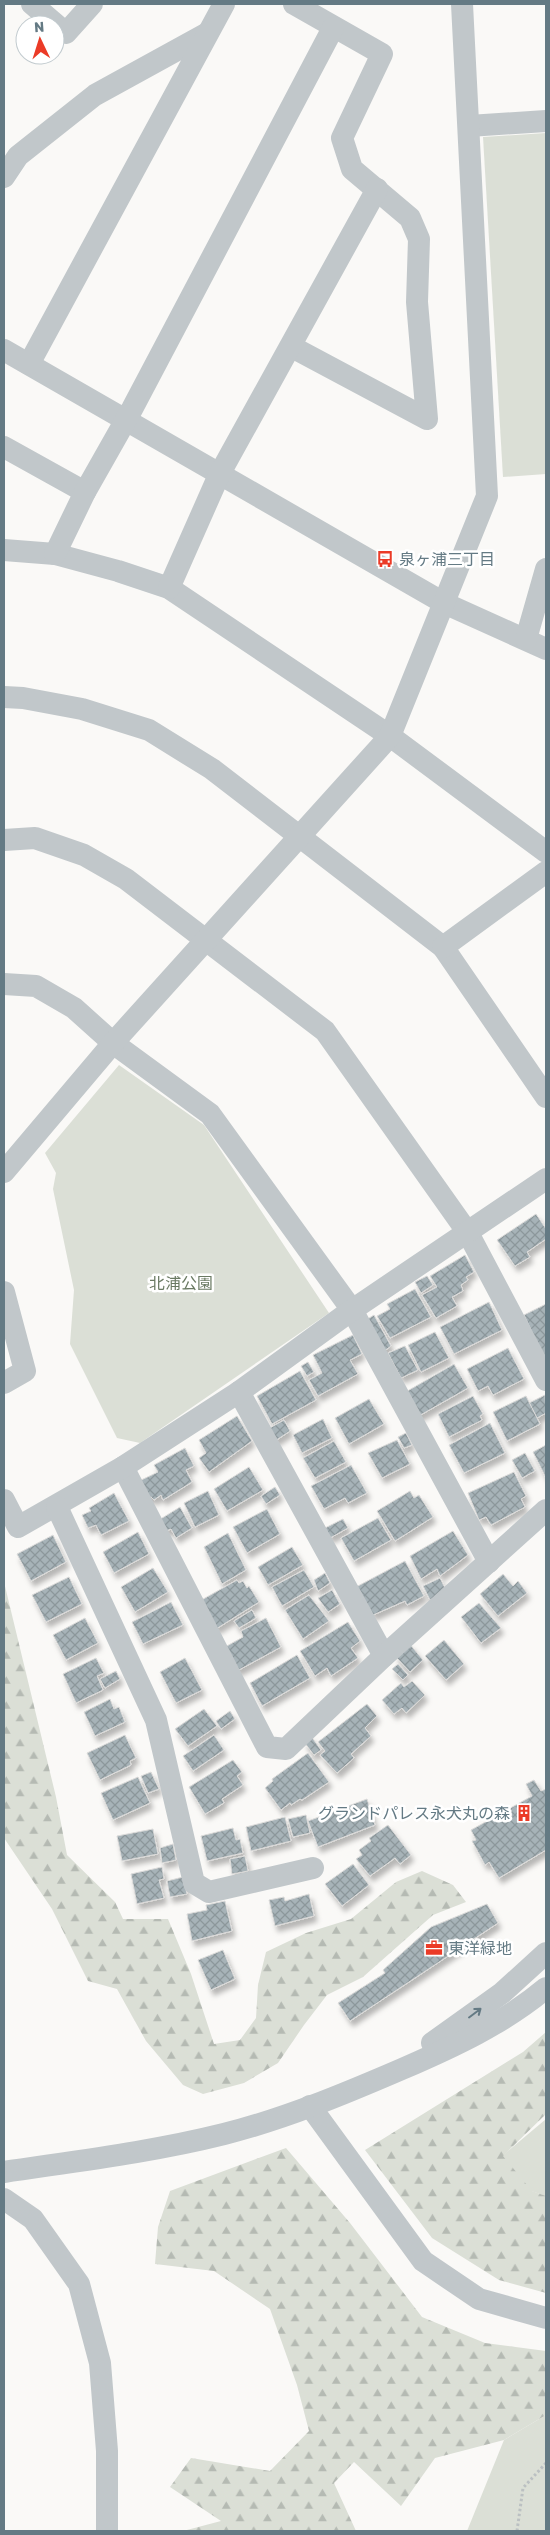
<svg xmlns="http://www.w3.org/2000/svg" width="550" height="2535" viewBox="0 0 550 2535" font-family="Rubik,'Noto Sans JP',sans-serif">
<style>
.green{fill:#dbdfd6}
.forest{fill:url(#forest-firs)}
.building{fill:url(#building-cross-hatch);stroke:#dcdbda;filter:url(#shadow)}
.lines{fill:none;stroke-linecap:round;stroke-linejoin:round}
.path{stroke:#bbc0c2;stroke-width:3;stroke-dasharray:2.5 2.5;stroke-linecap:butt}
.minor{stroke:#c1c7ca;stroke-width:22}
.oneway{stroke:#647a84}
.labels{text-anchor:middle;stroke-width:5;stroke-linejoin:round;paint-order:stroke}
.poi-label{font-size:16px;fill:#647a84;stroke:#fff;text-anchor:start}
.park-label{font-size:16px;fill:#6a7a63;stroke:#fff}
</style>
<defs>
<pattern id="forest-firs" width="22" height="20" patternUnits="userSpaceOnUse" patternTransform="scale(1.25)"><rect width="22" height="20" fill="#dbdfd6"/><path d="M5 1l3.5 6h-7zM16 11l3.5 6h-7z" fill="#b5bab3"/></pattern>
<pattern id="building-cross-hatch" width="8" height="8" patternUnits="userSpaceOnUse" patternTransform="scale(1.25)"><rect width="8" height="8" fill="#a7b3b8"/><path d="M0 0l8 8M0 8l8-8" fill="none" stroke="#8c979b"/></pattern>
<filter id="shadow"><feDropShadow dx="3" dy="5.5" stdDeviation="2.5" flood-color="#0004"/></filter>
</defs>
<rect width="100%" height="100%" fill="#faf9f7"/>
<g class="green">
<polygon points="546,133 546,474 503,477 483,137"/>
<polygon points="119,1065 204,1125 329,1313 140,1443 117,1438 70,1344 74,1290 53,1189 56,1173 45,1153"/>
<polygon points="546,2119 546,2196 528,2190 502,2156"/>
<polygon points="546,2415 546,2531 467,2531 504,2440"/>
</g>
<g class="forest">
<polygon points="4,1582 56,1797 67,1855 115,1902 123,1919 168,1919 191,1974 214,2044 240,2040 256,2018 258,1985 266,1952 306,1933 351,1919 396,1882 422,1871 453,1885 466,1902 433,1915 363,1977 327,1995 304,2025 278,2063 244,2083 203,2094 183,2085 146,2041 117,1989 88,1981 52,1909 4,1838"/>
<polygon points="546,2032 546,2114 503,2156 532,2191 546,2196 546,2293 499,2280 432,2238 365,2150 523,2052"/>
<polygon points="286,2148 350,2223 422,2317 485,2343 546,2351 546,2415 504,2440 435,2458 401,2506 354,2462 334,2483 356,2531 183,2531 221,2521 170,2487 191,2458 270,2471 309,2431 297,2385 270,2309 214,2271 155,2264 158,2227 170,2191"/>
</g>
<g class="building">
<polygon points="536,1214 546,1229 546,1239 527,1252 530,1257 515,1266 497,1240"/>
<polygon points="465,1255 474,1272 466,1277 468,1280 461,1285 463,1291 452,1297 457,1306 436,1318 422,1295 437,1287 430,1276"/>
<polygon points="427,1276 433,1285 421,1293 415,1282"/>
<polygon points="415,1289 431,1317 390,1338 377,1316 390,1309 387,1304"/>
<polygon points="489,1302 502,1330 454,1354 440,1327"/>
<polygon points="546,1304 546,1355 543,1356 524,1315"/>
<polygon points="374,1315 391,1346 383,1352 366,1320"/>
<polygon points="435,1332 449,1358 421,1372 408,1345"/>
<polygon points="353,1335 362,1354 350,1360 358,1374 318,1396 309,1380 322,1373 313,1355"/>
<polygon points="405,1346 418,1370 401,1378 388,1353"/>
<polygon points="508,1348 524,1379 493,1395 488,1386 478,1391 467,1369"/>
<polygon points="308,1362 314,1372 307,1376 301,1366"/>
<polygon points="454,1364 468,1388 417,1417 404,1393"/>
<polygon points="300,1371 316,1400 272,1424 257,1396"/>
<polygon points="545,1395 546,1413 537,1418 529,1403"/>
<polygon points="473,1396 483,1414 480,1416 482,1420 449,1437 438,1414"/>
<polygon points="526,1396 540,1424 507,1441 493,1412"/>
<polygon points="369,1399 384,1424 349,1444 335,1418"/>
<polygon points="237,1416 252,1441 209,1472 199,1458 206,1453 199,1440"/>
<polygon points="323,1419 332,1438 302,1453 293,1435"/>
<polygon points="284,1420 290,1431 275,1441 268,1429"/>
<polygon points="490,1423 505,1453 464,1473 449,1445"/>
<polygon points="406,1433 412,1445 404,1448 398,1437"/>
<polygon points="397,1440 410,1464 382,1478 368,1453"/>
<polygon points="334,1441 346,1462 315,1478 303,1458"/>
<polygon points="546,1445 546,1478 533,1452"/>
<polygon points="185,1448 194,1466 186,1470 192,1482 163,1500 161,1495 154,1500 151,1497 146,1499 137,1482 158,1472 154,1465"/>
<polygon points="525,1453 535,1471 522,1478 512,1460"/>
<polygon points="351,1465 367,1493 348,1503 345,1498 324,1509 311,1486"/>
<polygon points="249,1467 263,1490 227,1511 214,1489"/>
<polygon points="514,1472 526,1496 521,1499 525,1507 491,1525 486,1517 479,1520 468,1493"/>
<polygon points="275,1487 280,1495 266,1504 261,1496"/>
<polygon points="208,1491 219,1515 195,1527 184,1503"/>
<polygon points="410,1491 414,1498 419,1495 433,1517 395,1541 377,1511"/>
<polygon points="114,1493 129,1521 101,1535 96,1525 88,1528 82,1515 91,1511 89,1508"/>
<polygon points="180,1507 192,1528 176,1538 171,1529 166,1531 159,1520"/>
<polygon points="267,1509 280,1534 247,1553 233,1527"/>
<polygon points="378,1518 391,1540 354,1561 341,1538"/>
<polygon points="343,1519 348,1528 330,1538 325,1528"/>
<polygon points="453,1531 468,1555 440,1576 437,1569 421,1579 410,1556"/>
<polygon points="138,1532 149,1554 114,1573 103,1552"/>
<polygon points="228,1533 246,1570 222,1584 204,1547"/>
<polygon points="53,1535 66,1562 31,1581 17,1554"/>
<polygon points="292,1547 303,1565 268,1585 258,1567"/>
<polygon points="405,1561 424,1596 407,1605 405,1601 373,1615 356,1587"/>
<polygon points="153,1568 168,1592 135,1612 121,1587"/>
<polygon points="304,1570 314,1587 282,1606 272,1587"/>
<polygon points="325,1573 330,1583 318,1591 314,1580"/>
<polygon points="503,1574 513,1586 518,1581 527,1593 498,1616 480,1594"/>
<polygon points="69,1577 82,1604 46,1622 32,1595"/>
<polygon points="440,1578 447,1592 430,1600 423,1586"/>
<polygon points="237,1580 239,1583 243,1581 247,1588 249,1586 259,1602 216,1629 198,1602"/>
<polygon points="332,1590 340,1604 328,1612 318,1598"/>
<polygon points="309,1595 329,1621 303,1639 285,1610"/>
<polygon points="171,1602 183,1625 143,1644 132,1622"/>
<polygon points="479,1603 501,1628 481,1643 461,1617"/>
<polygon points="252,1610 256,1618 239,1628 234,1621"/>
<polygon points="85,1618 98,1643 66,1660 53,1635"/>
<polygon points="266,1618 281,1647 237,1671 225,1647 243,1637 241,1631"/>
<polygon points="348,1622 360,1641 351,1648 358,1658 331,1676 327,1668 315,1676 300,1651"/>
<polygon points="444,1640 464,1664 446,1680 425,1656"/>
<polygon points="409,1643 423,1660 410,1672 395,1656"/>
<polygon points="297,1655 310,1678 262,1706 250,1683"/>
<polygon points="96,1658 104,1673 97,1676 103,1690 76,1703 63,1674"/>
<polygon points="185,1658 202,1690 176,1703 160,1672"/>
<polygon points="398,1664 408,1675 403,1680 392,1669"/>
<polygon points="116,1671 120,1679 105,1688 100,1679"/>
<polygon points="412,1681 425,1695 406,1713 402,1708 394,1714 382,1700 401,1683 404,1687"/>
<polygon points="110,1699 114,1709 119,1707 125,1722 95,1736 84,1712"/>
<polygon points="367,1704 377,1716 365,1728 371,1736 351,1754 354,1758 337,1773 320,1755 325,1751 318,1742"/>
<polygon points="204,1709 217,1726 188,1746 175,1729"/>
<polygon points="230,1711 235,1719 221,1729 216,1721"/>
<polygon points="125,1735 136,1758 130,1761 131,1765 100,1780 87,1753"/>
<polygon points="214,1735 224,1750 193,1771 183,1756"/>
<polygon points="311,1736 321,1750 314,1755 304,1742"/>
<polygon points="308,1753 329,1782 302,1800 300,1799 291,1805 290,1803 281,1810 265,1788 273,1781 272,1779"/>
<polygon points="233,1760 242,1772 237,1776 243,1785 222,1799 224,1803 205,1814 189,1787"/>
<polygon points="151,1772 159,1789 148,1793 141,1776"/>
<polygon points="138,1777 150,1803 113,1820 101,1793"/>
<polygon points="534,1780 541,1791 546,1789 546,1850 499,1878 489,1862 485,1865 472,1841 476,1840 471,1830 532,1796 526,1784"/>
<polygon points="367,1799 375,1825 318,1847 308,1821"/>
<polygon points="306,1815 310,1833 293,1837 288,1819"/>
<polygon points="285,1817 291,1841 251,1851 246,1827"/>
<polygon points="388,1825 411,1855 400,1864 395,1858 370,1876 356,1859 362,1855 359,1850 371,1841 369,1838"/>
<polygon points="233,1828 236,1840 240,1839 243,1853 207,1861 201,1836"/>
<polygon points="153,1829 158,1854 122,1861 117,1836"/>
<polygon points="173,1844 176,1860 162,1863 160,1848"/>
<polygon points="245,1856 248,1871 232,1874 230,1859"/>
<polygon points="353,1864 369,1885 342,1906 325,1884"/>
<polygon points="162,1867 164,1879 159,1880 164,1898 137,1904 131,1874"/>
<polygon points="183,1877 187,1894 170,1897 167,1881"/>
<polygon points="309,1894 314,1916 275,1926 269,1900 284,1897 285,1901"/>
<polygon points="225,1901 232,1931 192,1941 187,1914 207,1910 206,1905"/>
<polygon points="487,1904 498,1923 350,2021 338,2003 385,1973 383,1970 431,1927"/>
<polygon points="223,1950 235,1979 211,1990 198,1960"/>
</g>
<g class="lines">
<polyline class="path" points="517,2531 523,2488 546,2463"/>
<g class="minor">
<polyline points="32,4 66,33 92,4"/>
<polyline points="469,126 546,121"/>
<polyline points="4,177 18,156 95,95 206,34"/>
<polyline points="292,347 427,419 417,302 419,239 410,218 352,169 342,138 382,54 294,4"/>
<polyline points="4,350 444,603 546,649"/>
<polyline points="29,364 224,4"/>
<polyline points="4,447 85,492"/>
<polyline points="4,550 55,554 118,571 169,588 390,736 546,852"/>
<polyline points="55,554 85,492 132,409 333,28"/>
<polyline points="169,588 219,475 377,189"/>
<polyline points="526,639 546,569"/>
<polyline points="4,697 23,698 82,709 149,730 212,769 443,947 546,1097"/>
<polyline points="4,840 35,838 84,855 126,879 325,1031 468,1233 546,1380"/>
<polyline points="443,947 546,872"/>
<polyline points="4,984 36,986 74,1008 113,1043 210,1114 352,1310 489,1562"/>
<polyline points="4,1172 113,1043 390,736 487,496 462,4"/>
<polyline points="4,1292 25,1371 4,1383"/>
<polyline points="239,1392 384,1656"/>
<polyline points="123,1467 267,1747 286,1749 384,1656 546,1510"/>
<polyline points="4,1500 18,1527 123,1467 239,1392 352,1310 546,1179"/>
<polyline points="57,1507 156,1720 194,1883 209,1892 313,1868"/>
<polyline points="432,2043 502,1993 546,1953"/>
<polyline points="310,2106 423,2261 479,2299 546,2318"/>
<path d="M4,2172C77,2161 152,2152 224,2134C284,2119 344,2094 402,2069C453,2047 503,2024 546,1988"/>
<polyline points="4,2199 33,2219 79,2284 100,2363 107,2451 107,2531"/>
</g>
</g>
<defs><path id="oneway-shaft" d="M-6 0H5M1.5-3L5.5 0L1.5 3" fill="none" stroke-width="1.6" stroke-linecap="round" stroke-linejoin="round" transform="scale(1.25)"/></defs>
<use class="oneway" href="#oneway-shaft" transform="translate(475 2013) rotate(-37)"/>
<defs>
<g id="bus-bare" transform="scale(1.35)"><path d="M-5-6H5V4H4V6H2V4H-2V6H-4V4H-5ZM-3.5-4V0h7V-4ZM-3.5 1.2v1.5H-2V1.2ZM2 1.2v1.5H3.5V1.2Z" fill="#eb3b27" stroke="#fff" stroke-width="2.5" paint-order="stroke"/></g>
<g id="building-bare" transform="scale(1.35)"><path d="M-4-6H4V6H1V3H-1V6H-4ZM-2.5-4.3h1.7v1.8h-1.7ZM.8-4.3h1.7v1.8H.8ZM-2.5-1h1.7V.8h-1.7ZM.8-1h1.7V.8H.8Z" fill="#eb3b27" stroke="#fff" stroke-width="2.5" paint-order="stroke"/></g>
<g id="office-bare" transform="scale(1.35)"><path d="M-6-3h4V-5.5h4V-3h4V5H-6ZM-1-4.5V-3h2v-1.5ZM-6 0V1H6V0Z" fill="#eb3b27" stroke="#fff" stroke-width="2.5" paint-order="stroke"/></g>
</defs>
<g fill-rule="evenodd">
<use href="#bus-bare" x="385" y="559"/>
<use href="#building-bare" x="524" y="1813"/>
<use href="#office-bare" x="434" y="1948"/>
</g>
<g class="labels">
<g class="poi-label">
<text x="399" y="565">泉ヶ浦三丁目</text>
<text x="510" y="1819" text-anchor="end">グランドパレス永犬丸の森</text>
<text x="448" y="1954">東洋緑地</text>
</g>
<g class="park-label">
<text x="181" y="1289">北浦公園</text>
</g>
</g>
<rect width="550" height="2535" fill="none" stroke="#647a84" stroke-width="10"/>
<g transform="translate(40 40) rotate(356)"><circle r="24" fill="#ffffff" stroke="#c1cace"/>
<path d="M0-4L9 19L0 12L-9 19Z" fill="#eb3b27"/>
<text y="-8" font-size="14" font-weight="bold" text-anchor="middle" fill="#647a84">N</text>
</g>
</svg>
